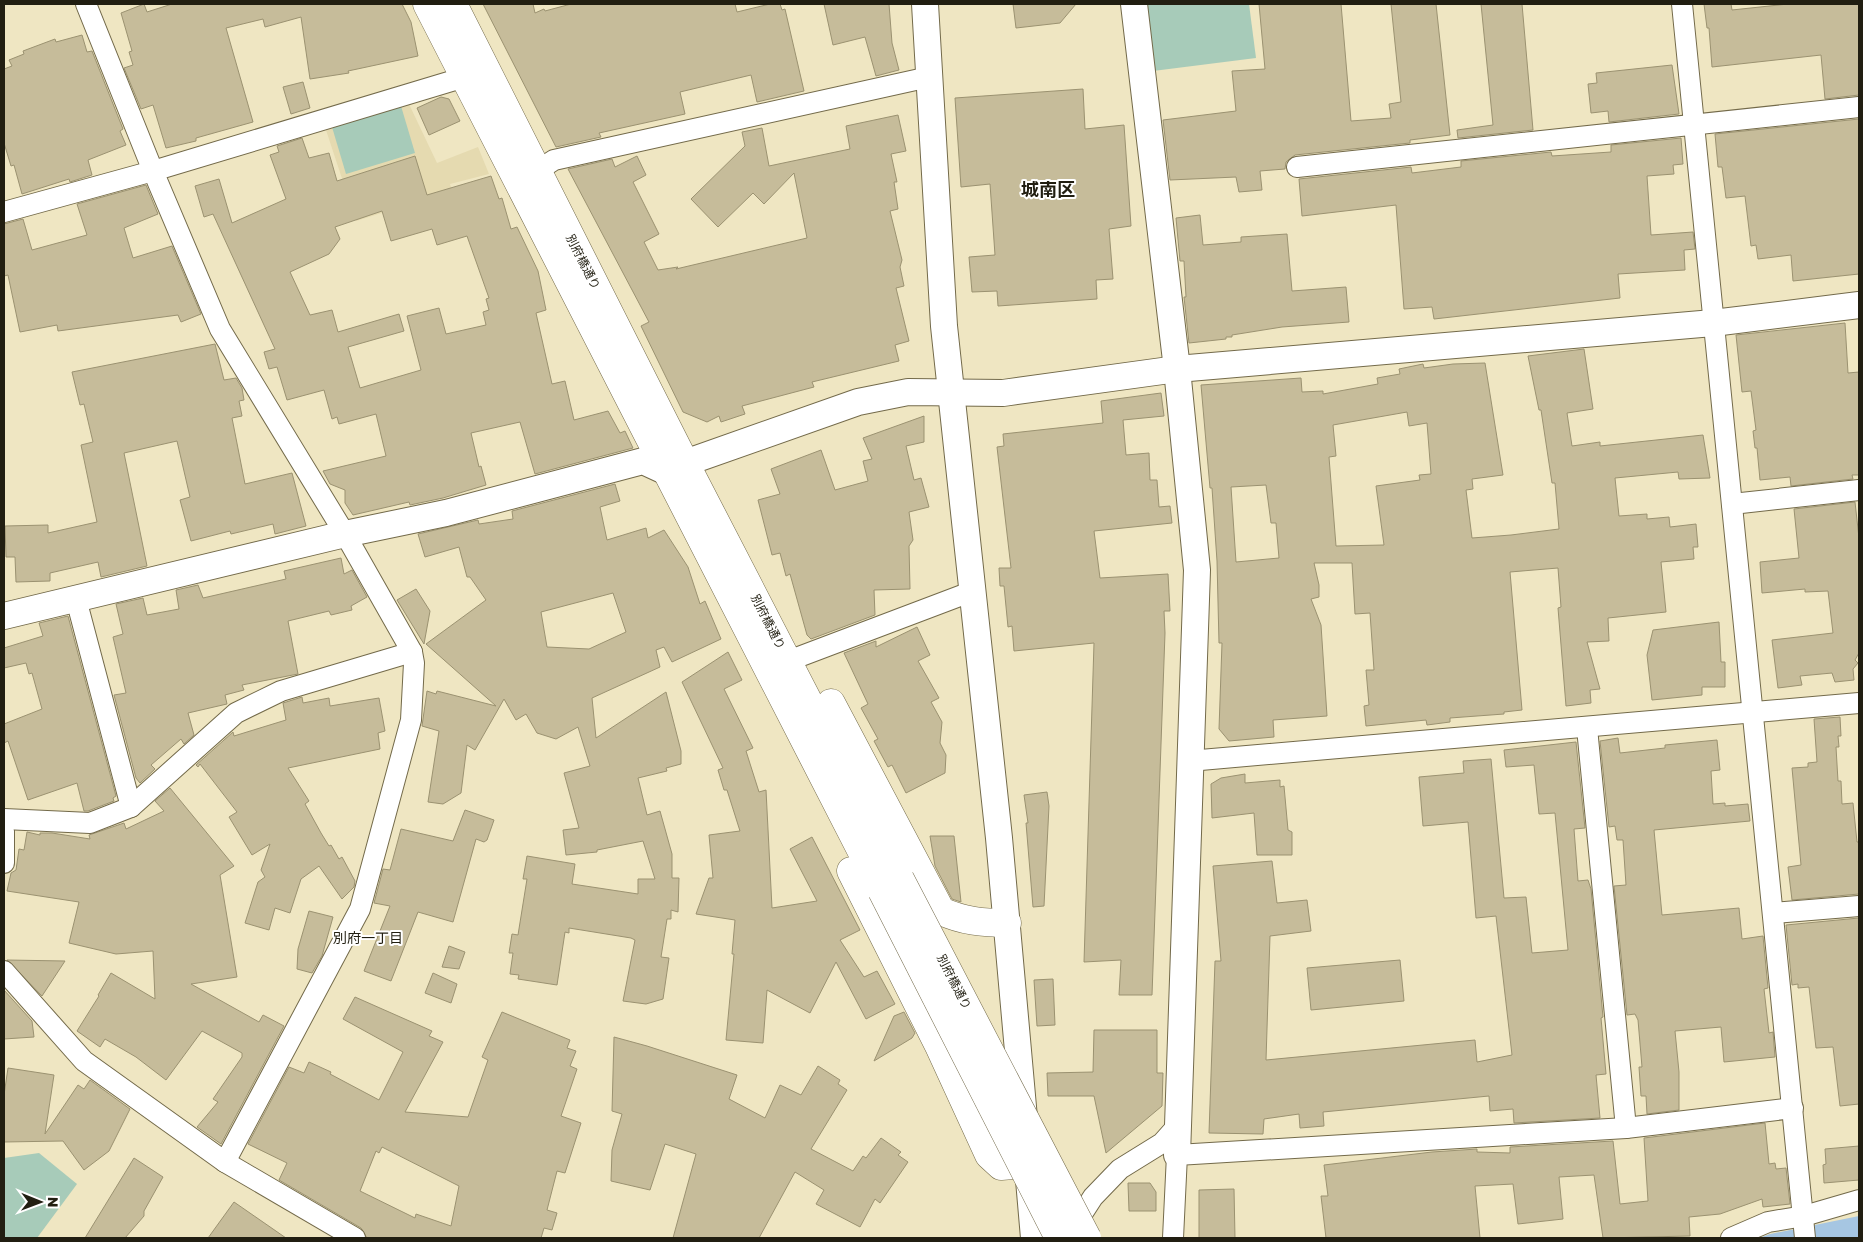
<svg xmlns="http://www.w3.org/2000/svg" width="1863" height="1242" viewBox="0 0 1863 1242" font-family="'Golos Text','Noto Sans JP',sans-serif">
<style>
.built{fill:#e5dab0}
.green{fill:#a7cbb9}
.water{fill:#a6c6e2}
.building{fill:#c6bc9a;stroke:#9b9271;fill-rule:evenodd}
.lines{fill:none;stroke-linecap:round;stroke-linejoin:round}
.minor-casing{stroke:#736a4a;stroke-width:22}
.tertiary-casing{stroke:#736a4a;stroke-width:28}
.trunk-casing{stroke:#736a4a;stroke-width:29}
.minor{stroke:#fff;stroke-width:20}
.tertiary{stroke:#fff;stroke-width:26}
.trunk{stroke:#fff;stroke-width:28}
.trunk-bridge-casing{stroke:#736a4a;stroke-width:29;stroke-linecap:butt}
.trunk-bridge{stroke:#fff;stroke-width:28}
.labels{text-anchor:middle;stroke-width:4;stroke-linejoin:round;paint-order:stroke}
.street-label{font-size:12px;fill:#211e11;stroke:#fff}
.neighbourhood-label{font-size:14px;fill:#211e11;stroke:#fff}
.district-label{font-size:18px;font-weight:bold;fill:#211e11;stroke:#fff}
</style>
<rect width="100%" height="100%" fill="#efe6c2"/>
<polygon class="built" points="408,102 437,163 478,147 489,174 450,184 452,191 356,221 324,124"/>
<g class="green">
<polygon points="1145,4 1249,4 1256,58 1153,71"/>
<polygon points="401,106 415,153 346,174 332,127"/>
<polygon points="39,1153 77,1184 37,1238 4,1238 4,1158"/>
</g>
<polygon class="water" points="1859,1216 1859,1238 1759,1238 1770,1234"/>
<g class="building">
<polygon points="144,4 147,12 172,4 402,4 411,22 418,56 348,71 349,73 310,79 301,17 265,27 263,19 226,28 253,122 196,138 196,141 166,148 153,105 141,109 124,68 133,65 129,52 132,51 121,13"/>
<polygon points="483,4 533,4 535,13 544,9 545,11 571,4 735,4 737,12 770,4 780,4 782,10 785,9 804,91 757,102 751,75 680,92 685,114 599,133 601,137 556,147"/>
<polygon points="824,4 889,4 892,43 899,70 876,76 865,37 833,45"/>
<polygon points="1013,4 1076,4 1060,23 1016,28"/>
<polygon points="1259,4 1341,4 1351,121 1391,118 1389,104 1401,102 1391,4 1436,4 1450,135 1410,140 1410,143 1295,155 1286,162 1285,169 1260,171 1262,190 1239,192 1236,177 1170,180 1163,120 1236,111 1232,71 1265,69"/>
<polygon points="1481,4 1522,4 1533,130 1458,138 1457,130 1493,125"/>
<polygon points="1704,4 1731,4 1732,10 1788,4 1859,4 1859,95 1825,99 1821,55 1712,67 1709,28 1707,28"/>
<polygon points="82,35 87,52 92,51 123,129 120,131 126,145 88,160 92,175 70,182 69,179 22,194 14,165 11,166 4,143 4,69 12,66 9,60 24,54 23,51 55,39 56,42"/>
<polygon points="1672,65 1679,114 1609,122 1608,111 1591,113 1588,84 1597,83 1596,73"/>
<polygon points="303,82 310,108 291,114 283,87"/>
<polygon points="1083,89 1085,129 1124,125 1131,226 1109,229 1113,279 1096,280 1097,299 998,306 997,291 972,292 969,257 995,255 990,184 961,187 955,98"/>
<polygon points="441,97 449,99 460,121 429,135 417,108"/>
<polygon points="898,115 906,151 891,154 897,182 894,182 898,209 890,211 902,260 900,267 904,286 896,288 909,341 895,345 899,361 812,382 814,387 742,406 745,414 721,422 719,416 707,422 683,412 641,326 649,322 568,169 612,159 615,167 637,156 646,175 633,182 659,234 644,242 658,270 678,267 676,269 807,238 794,173 764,204 753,193 718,227 691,199 745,146 742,132 762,128 769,166 850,149 846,126"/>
<polygon points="1859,119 1859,274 1793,281 1791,255 1758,259 1756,245 1751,246 1745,196 1726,198 1722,167 1718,167 1715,134"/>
<path d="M302,138L309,158L329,153L337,181L415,156L427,195L491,176L499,199L502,198L511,229L517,227L538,271L546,310L536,313L552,384L565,381L574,420L608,411L620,433L625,431L633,448L535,474L520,422L471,433L479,467L481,466L486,485L443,498L410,505L409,502L353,515L345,503V490L330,484L323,471L386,456L376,414L339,424L337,417L332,419L324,390L287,400L277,367L269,369L264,352L275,349L213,214L204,217L195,186L219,179L232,223L286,199L270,155L279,152L277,146ZM382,211L391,241L432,229L437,245L467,236L489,298L486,299L489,310L483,312L486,325L446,334L439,308L407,316L421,370L360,388L348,347L404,331L399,314L338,332L332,310L310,315L290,272L329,254L340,239L335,227Z"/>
<polygon points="1681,138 1683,164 1673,165 1674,174 1647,176 1651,235 1693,232 1695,249 1684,250 1685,270 1618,274 1620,298 1434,319 1432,307 1404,309 1396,205 1302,216 1299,179 1411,167 1412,173 1461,167 1461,161 1551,152 1552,156 1611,152 1611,145"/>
<polygon points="146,185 158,214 124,228 133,258 172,246 201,314 181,322 178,315 58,331 57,325 20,332 8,275 4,276 4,224 23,219 32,250 87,235 77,204"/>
<polygon points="1200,215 1203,245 1241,242 1241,237 1287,234 1292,291 1346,287 1349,322 1282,327 1232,335 1232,337 1226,337 1226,339 1189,343 1184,297 1186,297 1184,261 1180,261 1176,218"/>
<polygon points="1845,323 1848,373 1859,372 1859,475 1852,475 1853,479 1791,486 1790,477 1760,480 1757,448 1755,448 1753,431 1756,430 1751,391 1742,392 1736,335"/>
<polygon points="215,344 224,380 236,378 242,388 244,400 239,401 242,416 232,418 245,484 292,473 306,526 275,534 273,524 231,534 230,531 191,541 180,500 190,497 177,441 124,453 147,566 101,577 98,562 50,573 50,581 16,582 15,557 6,557 5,526 48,525 48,533 97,522 81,445 93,442 84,404 80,405 72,372"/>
<path d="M1584,349L1593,409L1567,413L1572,446L1600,442V446L1703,435L1710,478L1679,479L1678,472L1615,478L1619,516L1647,514V519L1669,517L1670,527L1696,524L1698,547H1693L1694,559L1661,562L1666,612L1608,618L1609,641L1587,642L1600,689L1590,690L1591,703L1566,706L1558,608L1561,607L1558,568L1510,572L1522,710L1504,712V714L1450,718V722L1427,725L1426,720L1366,726L1364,706L1369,705L1366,670H1374L1370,613L1355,614L1352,563H1314L1319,585V597L1311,599L1321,625L1327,716L1273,720L1274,737L1229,741L1219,729L1222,643H1219L1217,561L1212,488H1210L1201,385L1301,378L1302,392L1323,391V394L1378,384L1377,378L1400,374L1399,369L1423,364L1424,368L1453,364L1485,363L1503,475L1472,479L1473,489L1466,490L1472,538L1511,535L1559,529L1555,483H1552L1541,410H1539L1528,356ZM1407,412L1409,426L1427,423L1431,474L1419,475L1420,480L1376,486L1384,545L1336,546L1329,457L1336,456L1333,425ZM1266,485L1271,523H1276L1279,558L1236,562L1231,487Z"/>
<polygon points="1161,393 1164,416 1123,420 1126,455 1149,453 1150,480 1157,480 1159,507 1170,506 1172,523 1094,531 1100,578 1168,574 1170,611 1164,611 1165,633 1152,995 1119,995 1121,960 1084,962 1094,643 1014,651 1012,626 1008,627 1004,586 1000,586 999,568 1011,568 997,447 1004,446 1003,434 1103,423 1101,401"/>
<polygon points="924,416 924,442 906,446 914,480 921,478 929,507 909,512 913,540 909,546 910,589 874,590 875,615 811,639 807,635 790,574 786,576 780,553 772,555 758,500 780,494 771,469 821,450 835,490 868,481 863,461 872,459 863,438"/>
<path d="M615,484L620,501L600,507L607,540L646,528L648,538L664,530L688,567L700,604L705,601L721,639L672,662L664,647L656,650L660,667L592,698L596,738L666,692L681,751V764L666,768L667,771L638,778L647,815L660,811L672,854V878H679L678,912L671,910V919H667L661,957L669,958L663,999L646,1004L623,1001L635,940L631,938L569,928V933L565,932L557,985L518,979L519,975L510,974L513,953H509L512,934L518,935L527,879H523L527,856L575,864L572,884L638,894V879H655L643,841L597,850V852L566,855L563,830L579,828L564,773L590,766L578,727L556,739L537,733L526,714L516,720L504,699L475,750L467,745L461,793L443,804L428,802L439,731L422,726L427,691L436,694L437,691L496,706L426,644L486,600L470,577H467L459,547L425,557L418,534L478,520L479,524L513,519L512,511ZM613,593L626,632L589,649L547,647L541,612Z"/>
<polygon points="1855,502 1859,538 1859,653 1855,660 1858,663 1853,669 1854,680 1835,682 1832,673 1800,676 1802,685 1778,688 1772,640 1833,633 1828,591 1805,592 1805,589 1762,593 1760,562 1799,558 1794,509"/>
<polygon points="341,558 344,574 352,570 367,597 351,606 352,610 331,615 329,611 288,621 298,674 242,685 244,690 225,695 227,704 188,713 194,735 184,744 181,739 151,765 155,769 140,783 136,778 114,695 126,693 113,637 123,634 116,604 143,598 147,615 179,609 176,590 198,585 203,598 286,579 284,571"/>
<polygon points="416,589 430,611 424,644 397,600"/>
<polygon points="68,616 116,796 113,798 114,801 88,811 84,811 77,783 28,800 8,741 4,743 4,724 42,709 32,673 29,674 26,663 4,668 4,648 43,636 39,623"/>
<polygon points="1719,622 1721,662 1725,662 1725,687 1702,687 1702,695 1652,700 1647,655 1653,630"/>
<polygon points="917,627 930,655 918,661 939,698 931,702 942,722 940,743 946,755 945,773 906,793 892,765 888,767 874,741 878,739 861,708 868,704 844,653 876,641 876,647"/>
<polygon points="728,652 742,680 724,689 753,748 746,751 759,792 766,790 772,908 817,901 790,849 812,837 860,930 840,940 864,977 877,971 895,1004 866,1019 836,962 810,1013 767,990 763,1043 726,1040 734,954 732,954 735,920 696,914 709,878 713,878 709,835 740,831 727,790 724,790 718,770 723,768 682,682"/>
<polygon points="302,697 303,703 329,698 330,706 379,698 385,731 378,733 380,749 288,768 309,801 305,804 321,833 329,846 331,845 339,859 342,857 355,881 354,887 342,899 319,866 301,879 290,913 275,908 269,930 245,923 258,882 265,877 261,870 270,844 252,855 229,817 237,812 200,764 198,767 196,765 233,732 234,736 286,720 283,703"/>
<polygon points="1840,717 1841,736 1838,736 1839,747 1836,747 1838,781 1841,781 1842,804 1853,803 1857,842 1859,842 1859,894 1792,900 1788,867 1801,865 1792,768 1808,767 1808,763 1817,762 1814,719"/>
<polygon points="1618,738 1620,753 1665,748 1665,745 1717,740 1720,770 1711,771 1713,804 1725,803 1725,806 1748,804 1750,821 1654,830 1662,915 1739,908 1742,939 1763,936 1768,988 1764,989 1769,1033 1773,1032 1775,1057 1724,1062 1721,1027 1675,1031 1679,1072 1679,1110 1647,1114 1646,1096 1641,1096 1639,1067 1642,1067 1638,1020 1635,1014 1627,1015 1614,886 1626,885 1623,840 1617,840 1615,826 1609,827 1600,741"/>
<polygon points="1576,742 1585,828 1574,829 1578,881 1588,880 1591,889 1603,1017 1601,1018 1606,1074 1596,1075 1600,1118 1514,1123 1513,1109 1490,1111 1489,1096 1323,1112 1324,1126 1300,1128 1299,1114 1264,1119 1263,1134 1209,1133 1215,961 1221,961 1213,866 1272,861 1277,903 1307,900 1311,931 1270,936 1266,1060 1475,1040 1477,1062 1512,1055 1496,916 1476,918 1468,822 1423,826 1419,777 1464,773 1463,761 1491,759 1504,898 1526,897 1532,953 1568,950 1555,813 1539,814 1534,765 1506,767 1504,750"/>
<polygon points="1245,774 1245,783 1280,780 1280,787 1284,786 1288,830 1292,832 1292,855 1257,855 1254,813 1212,818 1211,784 1221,778"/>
<polygon points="170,788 234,866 220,875 237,977 191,984 259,1022 263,1015 284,1026 221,1144 197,1127 218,1102 213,1099 242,1057 242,1053 202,1031 166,1080 136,1057 105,1039 100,1047 77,1031 99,996 98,995 111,973 155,999 153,951 116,954 69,943 79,902 7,891 11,873 16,870 19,849 24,850 27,832 40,835 40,833 52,833 90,839 89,835 124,823 126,829 164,811 155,801"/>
<polygon points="1047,792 1049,806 1044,906 1033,907 1026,823 1028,823 1024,795"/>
<polygon points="465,810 494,820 487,840 484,842 476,839 453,922 418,912 391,981 364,971 390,906 374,903 383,869 390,870 401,829 453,841"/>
<polygon points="930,836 954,836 961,902 952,899 935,866"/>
<polygon points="309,911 333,917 322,956 312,973 297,969 298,949"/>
<polygon points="1859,918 1859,1104 1840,1106 1833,1047 1816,1048 1809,987 1798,988 1798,984 1792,985 1786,925"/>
<polygon points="449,946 465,952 459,969 442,967"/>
<polygon points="7,960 65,961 42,996"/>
<polygon points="1400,960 1404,1001 1311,1010 1307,968"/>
<polygon points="433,973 457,984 451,1003 425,993"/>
<polygon points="1053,979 1055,1025 1037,1026 1034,980"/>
<polygon points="4,990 32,1021 34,1037 4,1039"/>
<path d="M355,997L432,1031L429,1036L443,1042L405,1112L468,1117L488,1060L482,1057L502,1012L570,1040L567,1048L576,1051L570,1066L577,1069L561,1116L581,1123L565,1173L557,1171L547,1210L557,1213L552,1230L544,1228L541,1238H367L361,1228L279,1180L287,1163L248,1144L289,1067L304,1073L309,1062L331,1072L330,1074L379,1100L403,1052L343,1019ZM382,1147L459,1186L451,1226L416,1214L415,1218L360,1191L376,1151L379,1153Z"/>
<polygon points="904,1012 915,1033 912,1038 874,1061 894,1016"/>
<polygon points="1094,1030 1157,1030 1157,1073 1163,1073 1162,1106 1106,1153 1094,1096 1048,1096 1047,1073 1093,1072"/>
<polygon points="614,1037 647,1046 737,1075 729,1099 765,1118 780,1085 801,1095 818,1066 840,1080 838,1084 847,1090 811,1149 853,1171 863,1156 866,1158 881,1138 901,1152 898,1155 908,1162 880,1203 875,1199 860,1227 816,1204 824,1190 795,1172 759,1238 673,1238 696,1154 665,1144 650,1190 611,1181 612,1150 622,1114 612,1111"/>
<polygon points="8,1068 54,1075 45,1134 78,1085 84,1089 90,1080 130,1109 109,1151 84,1170 63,1141 4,1142 4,1095"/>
<polygon points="1765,1123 1769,1164 1775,1163 1776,1169 1786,1168 1790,1204 1763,1207 1762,1199 1720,1214 1689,1217 1690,1236 1603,1238 1594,1175 1559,1177 1563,1219 1518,1224 1513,1184 1475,1186 1480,1238 1326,1238 1321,1196 1328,1196 1324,1165 1432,1152 1477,1149 1477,1152 1510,1153 1510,1147 1613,1141 1620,1204 1648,1201 1644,1138"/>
<polygon points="1859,1146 1859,1180 1824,1183 1823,1165 1826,1164 1825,1149"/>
<polygon points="134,1158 163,1177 144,1211 144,1216 125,1238 85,1238"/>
<polygon points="1128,1183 1150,1183 1156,1192 1156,1211 1129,1211"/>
<polygon points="1234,1189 1235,1238 1199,1238 1199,1190"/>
<polygon points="234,1202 286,1238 208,1238"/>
</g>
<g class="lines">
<g class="minor-casing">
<g id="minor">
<polyline points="1682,4 1805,1238"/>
<polyline points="1297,167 1859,107"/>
<polyline points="537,171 554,160 929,77"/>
<polyline points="4,212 153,171 465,77"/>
<polyline points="1732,504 1859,490"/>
<polyline points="76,599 131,807"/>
<polyline points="788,661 973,591"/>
<polyline points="1587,728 1626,1128"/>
<polyline points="1189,761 1859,703"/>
<polyline points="4,819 90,823 131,807 236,713 281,691 412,652"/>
<polyline points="4,831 4,863"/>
<polyline points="1773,913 1859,906"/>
<polyline points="4,971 84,1061 225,1162 360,909 411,720 414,663 412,652 345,534 220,329 153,171 86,4"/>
<polyline points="225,1162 355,1238"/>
<polyline points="1077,1231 1082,1214 1093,1197 1120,1169 1162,1143 1179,1124"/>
<polyline points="1173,1238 1177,1155 1626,1128 1793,1108"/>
<polyline points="1731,1238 1768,1222 1804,1216 1859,1200"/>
</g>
</g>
<g class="tertiary-casing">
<g id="tertiary">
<polyline points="925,4 944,326 999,838 1024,1118"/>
<polyline points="1134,4 1177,369 1197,570 1177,1155"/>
<polyline points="4,616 345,534 446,513 643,461 669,473 685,463 858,402 908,392 1003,393 1177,369 1713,323 1859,305"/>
<polyline points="1029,1180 1034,1238"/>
</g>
</g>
<g class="trunk-casing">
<g id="trunk">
<polyline points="427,4 882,891"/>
<polyline points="453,4 685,463 900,879"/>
<path d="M831,703L941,911C963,921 983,923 1007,923"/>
<polyline points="851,871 939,1046 989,1155 1001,1166 1028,1164"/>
</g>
</g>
<use href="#minor" class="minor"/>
<use href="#tertiary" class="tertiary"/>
<use href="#trunk" class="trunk"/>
<g class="trunk-bridge-casing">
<g id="trunk-bridge">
<polyline points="900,879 1087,1238"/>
<polyline points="882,891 1059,1238"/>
</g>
</g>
<use href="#trunk-bridge" class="trunk-bridge"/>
</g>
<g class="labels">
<g class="street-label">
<text transform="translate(583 262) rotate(63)" y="4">別府橋通り</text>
<text transform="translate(768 622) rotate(63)" y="4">別府橋通り</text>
<text transform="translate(954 982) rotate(63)" y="4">別府橋通り</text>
</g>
<g class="neighbourhood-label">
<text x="368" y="943">別府一丁目</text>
</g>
<g class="district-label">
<text x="1048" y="196">城南区</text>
</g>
</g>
<rect width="1863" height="1242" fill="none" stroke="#211e11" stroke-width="10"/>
<g transform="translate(40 1202) rotate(91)" stroke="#ffffff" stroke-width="4" paint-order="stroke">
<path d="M0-4L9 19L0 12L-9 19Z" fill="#211e11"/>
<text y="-8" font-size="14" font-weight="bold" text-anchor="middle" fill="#211e11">N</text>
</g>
</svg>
